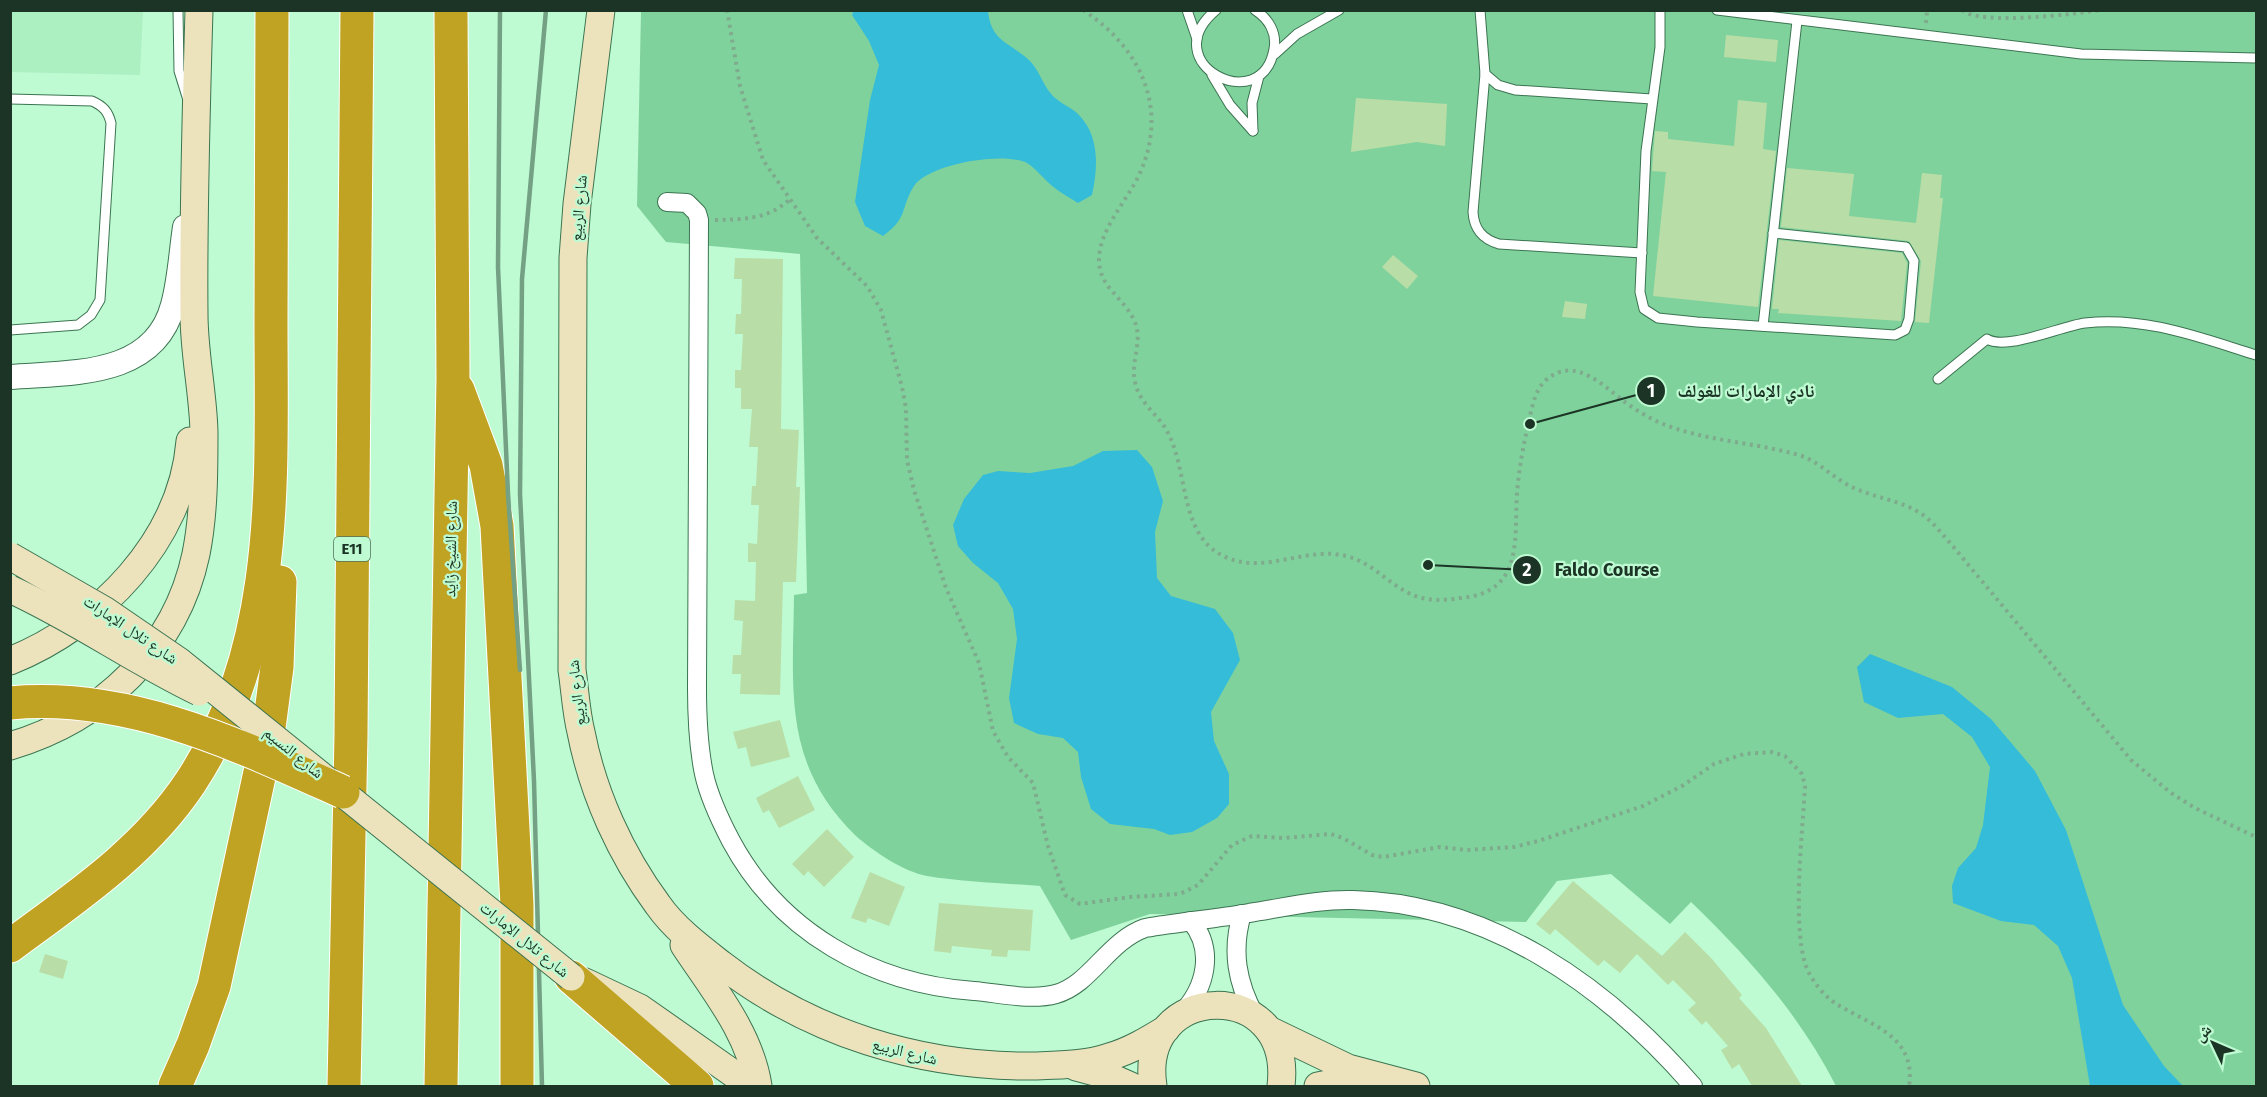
<svg xmlns="http://www.w3.org/2000/svg" width="2267" height="1097" viewBox="0 0 2267 1097" font-family="'Fira Sans','Noto Naskh Arabic',sans-serif">
<style>
.built{fill:#acf0c2}
.green{fill:#80d29d}
.water{fill:#34bcd8}
.building{fill:#b9dda6}
.lines{fill:none;stroke-linecap:round;stroke-linejoin:round}
.service-casing{stroke:#3b7451;stroke-width:11}
.minor-casing{stroke:#3b7451;stroke-width:20}
.tertiary-casing{stroke:#3b7451;stroke-width:26}
.secondary-casing{stroke:#3b7451;stroke-width:29}
.motorway-casing{stroke:#fff;stroke-width:35}
.path{stroke:#7dab8c;stroke-width:4;stroke-dasharray:3 4.5;stroke-linecap:butt}
.service{stroke:#fff;stroke-width:9}
.minor{stroke:#fff;stroke-width:18}
.tertiary{stroke:#fff;stroke-width:24}
.secondary{stroke:#ece3bd;stroke-width:27}
.motorway{stroke:#c0a323;stroke-width:33}
.rail{stroke:#74a083;stroke-width:4.5}
.secondary-bridge-casing{stroke:#3b7451;stroke-width:29;stroke-linecap:butt}
.motorway-bridge-casing{stroke:#fff;stroke-width:35;stroke-linecap:butt}
.secondary-bridge{stroke:#ece3bd;stroke-width:27}
.motorway-bridge{stroke:#c0a323;stroke-width:33}
.labels{text-anchor:middle;stroke-width:4.5;stroke-linejoin:round;paint-order:stroke}
.shield{fill:#befbd2;stroke:#4d7059;stroke-width:1.5}
.shield-label{font-size:15px;font-weight:bold;fill:#1c3425}
.street-label{font-size:16px;fill:#1c3425;stroke:#befbd2}
.leader{fill:none;stroke:#1c3425;stroke-width:2}
.callout-dot{fill:#1c3425;stroke:#befbd2;stroke-width:2}
.mark-label{font-size:18px;text-anchor:middle;font-weight:bold;fill:#fff}
.callout-label{font-size:18px;text-anchor:middle;font-weight:bold;fill:#1c3425;stroke:#befbd2;stroke-width:4.5;stroke-linejoin:round;paint-order:stroke}
</style>
<rect width="100%" height="100%" fill="#befbd2"/>
<polygon class="built" points="11,10 143,11 140,75 11,72"/>
<path class="green" d="M641,11H2256V1086H1836C1799,1014 1749,958 1691,902L1670,924L1611,874L1557,881L1526,922L1150,914L1071,940L1040,886C1003,883 963,882 927,876C904,872 873,851 856,836C782,764 793,690 794,595L807,593L800,254L666,242L637,206Z"/>
<g class="water">
<path d="M854,10L988,11C991,42 1010,42 1030,61C1039,70 1043,85 1052,95C1059,103 1071,107 1078,114C1100,136 1098,167 1092,195L1078,203C1069,197 1059,192 1051,185C1043,178 1035,168 1027,163C1004,151 928,164 914,186C900,208 909,217 883,236L865,226L855,202L870,100L879,65L869,41L852,15Z"/>
<polygon points="1137,450 1152,467 1163,501 1155,532 1157,578 1171,596 1215,609 1233,633 1240,660 1211,712 1214,741 1229,774 1229,804 1217,818 1192,832 1170,835 1154,829 1110,824 1091,809 1081,777 1078,752 1063,738 1038,734 1014,723 1009,698 1017,639 1013,609 998,583 973,563 958,546 953,525 964,499 983,475 998,471 1030,473 1073,466 1103,451"/>
<polygon points="1870,654 1952,687 1991,719 2035,771 2066,830 2123,1005 2164,1066 2183,1086 2090,1086 2072,978 2058,946 2034,925 2001,921 1953,903 1952,886 1958,868 1976,848 1983,825 1990,767 1972,737 1943,714 1898,718 1864,702 1857,667"/>
</g>
<g class="building">
<polygon points="1726,35 1778,40 1776,62 1724,57"/>
<polygon points="1356,98 1447,104 1445,146 1417,142 1351,152"/>
<polygon points="1738,100 1767,103 1763,149 1776,151 1758,307 1653,296 1666,172 1652,171 1655,131 1668,132 1668,139 1734,146"/>
<polygon points="1787,168 1854,174 1849,216 1916,223 1922,173 1942,175 1940,198 1943,198 1929,323 1915,322 1921,261 1909,241 1781,227"/>
<polygon points="1779,240 1902,253 1907,263 1901,321 1778,313 1779,309 1772,309"/>
<polygon points="1393,255 1418,276 1407,289 1382,267"/>
<polygon points="735,258 783,259 781,429 799,430 796,487 800,487 796,582 783,582 780,695 740,694 741,674 732,674 733,655 741,655 743,621 734,620 735,600 755,601 756,562 748,562 748,543 757,544 759,505 751,505 752,486 756,486 758,447 749,447 752,409 741,409 741,388 735,388 735,370 741,370 743,334 735,334 736,314 741,314 742,279 734,279"/>
<polygon points="1565,301 1587,304 1585,319 1562,317"/>
<polygon points="780,720 790,757 751,767 746,747 738,749 733,732"/>
<polygon points="798,776 815,810 779,828 769,810 763,813 756,798"/>
<polygon points="827,829 854,857 824,887 808,871 804,876 792,864"/>
<polygon points="870,872 905,887 889,926 868,918 866,923 851,918"/>
<polygon points="1573,881 1662,956 1685,932 1712,959 1742,995 1739,998 1766,1028 1802,1086 1752,1086 1739,1064 1732,1069 1721,1050 1728,1046 1706,1021 1702,1025 1688,1010 1696,1003 1673,980 1668,985 1637,954 1620,973 1604,960 1598,966 1555,929 1550,935 1536,924"/>
<polygon points="939,903 1033,910 1030,951 1008,950 1007,957 991,956 992,950 952,946 951,953 934,951"/>
<polygon points="45,954 68,961 63,979 39,972"/>
</g>
<g class="lines">
<g class="service-casing">
<g id="service">
<polyline points="178,10 179,71 188,100"/>
<polyline points="1187,10 1197,39"/>
<path d="M1216,10C1153,63 1262,119 1274,49C1277,33 1269,19 1255,10"/>
<path d="M1480,10L1485,74L1473,212C1474,229 1482,239 1499,244L1642,253"/>
<polyline points="1660,10 1660,47 1646,151 1640,292 1644,309 1658,318 1697,322 1895,335 1905,330 1909,319 1914,261 1906,247 1773,233"/>
<polyline points="1717,10 2081,54 2256,58"/>
<polyline points="1275,54 1297,34 1339,10"/>
<polyline points="1485,74 1498,85 1515,90 1652,99"/>
<polyline points="1212,75 1230,105 1253,131"/>
<path d="M10,99L92,101C103,106 108,111 111,123L100,300L91,315L78,325L10,330"/>
<polyline points="1253,131 1252,103 1259,76"/>
<polyline points="1763,326 1797,21"/>
<path d="M1938,379L1987,339C2007,351 2061,326 2085,323C2145,316 2201,338 2256,355"/>
</g>
</g>
<g class="minor-casing">
<g id="minor">
<path d="M667,202L687,203L697,213L699,220L697,688C697,717 698,745 704,774C709,797 720,820 731,841C780,932 872,984 974,991C999,993 1031,1001 1056,994C1090,985 1108,941 1145,928C1180,922 1214,919 1249,913C1283,908 1318,899 1353,900C1490,903 1606,986 1693,1086"/>
<path d="M1242,914C1231,951 1237,983 1255,1016"/>
<path d="M1181,1014C1206,988 1215,950 1191,921"/>
</g>
</g>
<g class="tertiary-casing">
<path id="tertiary" d="M10,377C71,372 154,378 173,305C180,280 181,253 185,227"/>
</g>
<g class="secondary-casing">
<g id="secondary">
<path d="M601,10L577,204L573,258L572,670C575,690 576,712 581,732C593,794 621,855 658,905C674,928 699,947 721,964C810,1033 920,1067 1033,1066C1059,1065 1085,1065 1109,1057C1130,1051 1148,1040 1166,1029"/>
<path d="M10,661C100,625 182,540 190,441"/>
<path d="M10,746C102,719 176,649 196,554C204,514 204,472 204,432C203,392 194,354 194,314C193,213 196,112 199,10"/>
<path d="M684,945C713,989 750,1033 758,1086"/>
<polyline points="585,982 640,1008 751,1086"/>
<polyline points="1269,1030 1348,1068 1416,1086"/>
<polyline points="1076,1067 1106,1075 1131,1086"/>
<path d="M1153,1086C1137,981 1294,976 1281,1086"/>
<polyline points="1318,1086 1367,1076"/>
</g>
</g>
<g class="motorway-casing">
<g id="motorway">
<polyline points="458,390 486,465 497,526 517,905 517,1086"/>
<path d="M10,946C76,897 144,852 190,783C281,646 271,479 271,321C272,218 272,114 272,10"/>
<polyline points="571,977 697,1086"/>
<polyline points="175,1086 193,1045 214,986 268,735 277,667 280,582"/>
<polyline points="344,1086 351,735 357,10"/>
<polyline points="441,1086 453,379 451,10"/>
</g>
</g>
<g class="path">
<path d="M727,10L740,86L763,160L817,238L867,286L881,310L902,387L906,408L907,460L914,490L946,588L979,663L993,731L1008,757L1033,783L1048,846L1065,895L1080,904L1130,897L1180,894L1198,885L1232,845L1252,836L1284,838L1331,834L1343,838L1372,855L1383,857L1440,847L1466,850L1514,847L1538,841L1643,806L1682,786L1714,764L1744,754L1772,752L1785,756L1802,774L1805,786C1803,829 1790,938 1809,973C1815,984 1823,994 1832,1001C1865,1024 1917,1033 1909,1086"/>
<path d="M1083,10C1144,50 1171,114 1136,181C1123,205 1099,232 1099,260C1099,287 1123,297 1134,320C1144,341 1130,361 1135,382C1139,404 1160,415 1169,435C1189,475 1179,539 1228,558C1266,574 1307,546 1346,556C1376,563 1393,591 1422,598C1434,601 1448,600 1461,598C1524,592 1514,540 1517,494C1519,467 1524,442 1530,416C1533,403 1536,389 1546,380C1576,354 1605,388 1629,405C1642,414 1656,422 1671,427C1711,441 1755,443 1795,454C1817,459 1830,476 1850,486C1873,498 1902,500 1923,515C1934,523 1942,534 1951,544L2131,760L2171,793L2195,808L2256,837"/>
<path d="M1962,10C1980,26 2074,14 2100,10"/>
<polyline points="1926,23 1927,10"/>
<path d="M715,220C743,219 767,220 789,200"/>
</g>
<use href="#service" class="service"/>
<use href="#minor" class="minor"/>
<use href="#tertiary" class="tertiary"/>
<use href="#secondary" class="secondary"/>
<use href="#motorway" class="motorway"/>
<g class="rail">
<polyline points="500,10 498,267 508,494 520,670"/>
<polyline points="542,1086 534,781 520,494 522,279 546,10"/>
</g>
<g class="secondary-bridge-casing">
<g id="secondary-bridge">
<polyline points="10,556 104,610 180,662 571,977"/>
<path d="M10,589C76,619 134,661 199,692"/>
</g>
</g>
<g class="motorway-bridge-casing">
<path id="motorway-bridge" d="M10,703C129,692 238,745 343,792"/>
</g>
<use href="#secondary-bridge" class="secondary-bridge"/>
<use href="#motorway-bridge" class="motorway-bridge"/>
</g>
<g class="labels">
<rect class="shield" x="334" y="537" width="36" height="24" rx="4.5"/>
<g class="shield-label">
<text x="352" y="554">E11</text>
</g>
<g class="street-label">
<text transform="translate(578 208) rotate(-85)" y="6">شارع الربيع</text>
<text transform="translate(450 549) rotate(-89)" y="6">شارع الشيخ زايد</text>
<text transform="translate(131 629) rotate(34)" y="6">شارع تلال الإمارات</text>
<text transform="translate(576 693) rotate(-96)" y="6">شارع الربيع</text>
<text transform="translate(294 752) rotate(39)" y="6">شارع النسيم</text>
<text transform="translate(525 939) rotate(39)" y="6">شارع تلال الإمارات</text>
<text transform="translate(905 1051) rotate(14)" y="6">شارع الربيع</text>
</g>
</g>
<path class="leader" d="M1530 424L1651 391M1428 565L1527 570"/>
<g class="callout-dot">
<circle cx="1530" cy="424" r="6"/>
<circle cx="1428" cy="565" r="6"/>
<circle cx="1651" cy="391" r="15"/>
<circle cx="1527" cy="570" r="15"/>
</g>
<g class="mark-label">
<text x="1651" y="397">1</text>
<text x="1527" y="576">2</text>
</g>
<g class="callout-label">
<text x="1746" y="397">نادي الإمارات للغولف</text>
<text x="1607" y="576">Faldo Course</text>
</g>
<rect width="2267" height="1097" fill="none" stroke="#1c3425" stroke-width="24"/>
<g transform="translate(2213 1043) rotate(314)" stroke="#befbd2" stroke-width="4.5" paint-order="stroke">
<path d="M0-4.5L10 22L0 15L-10 22Z" fill="#1c3425"/>
<text y="-9" font-size="16" font-weight="bold" text-anchor="middle" fill="#1c3425">ش</text>
</g>
</svg>
